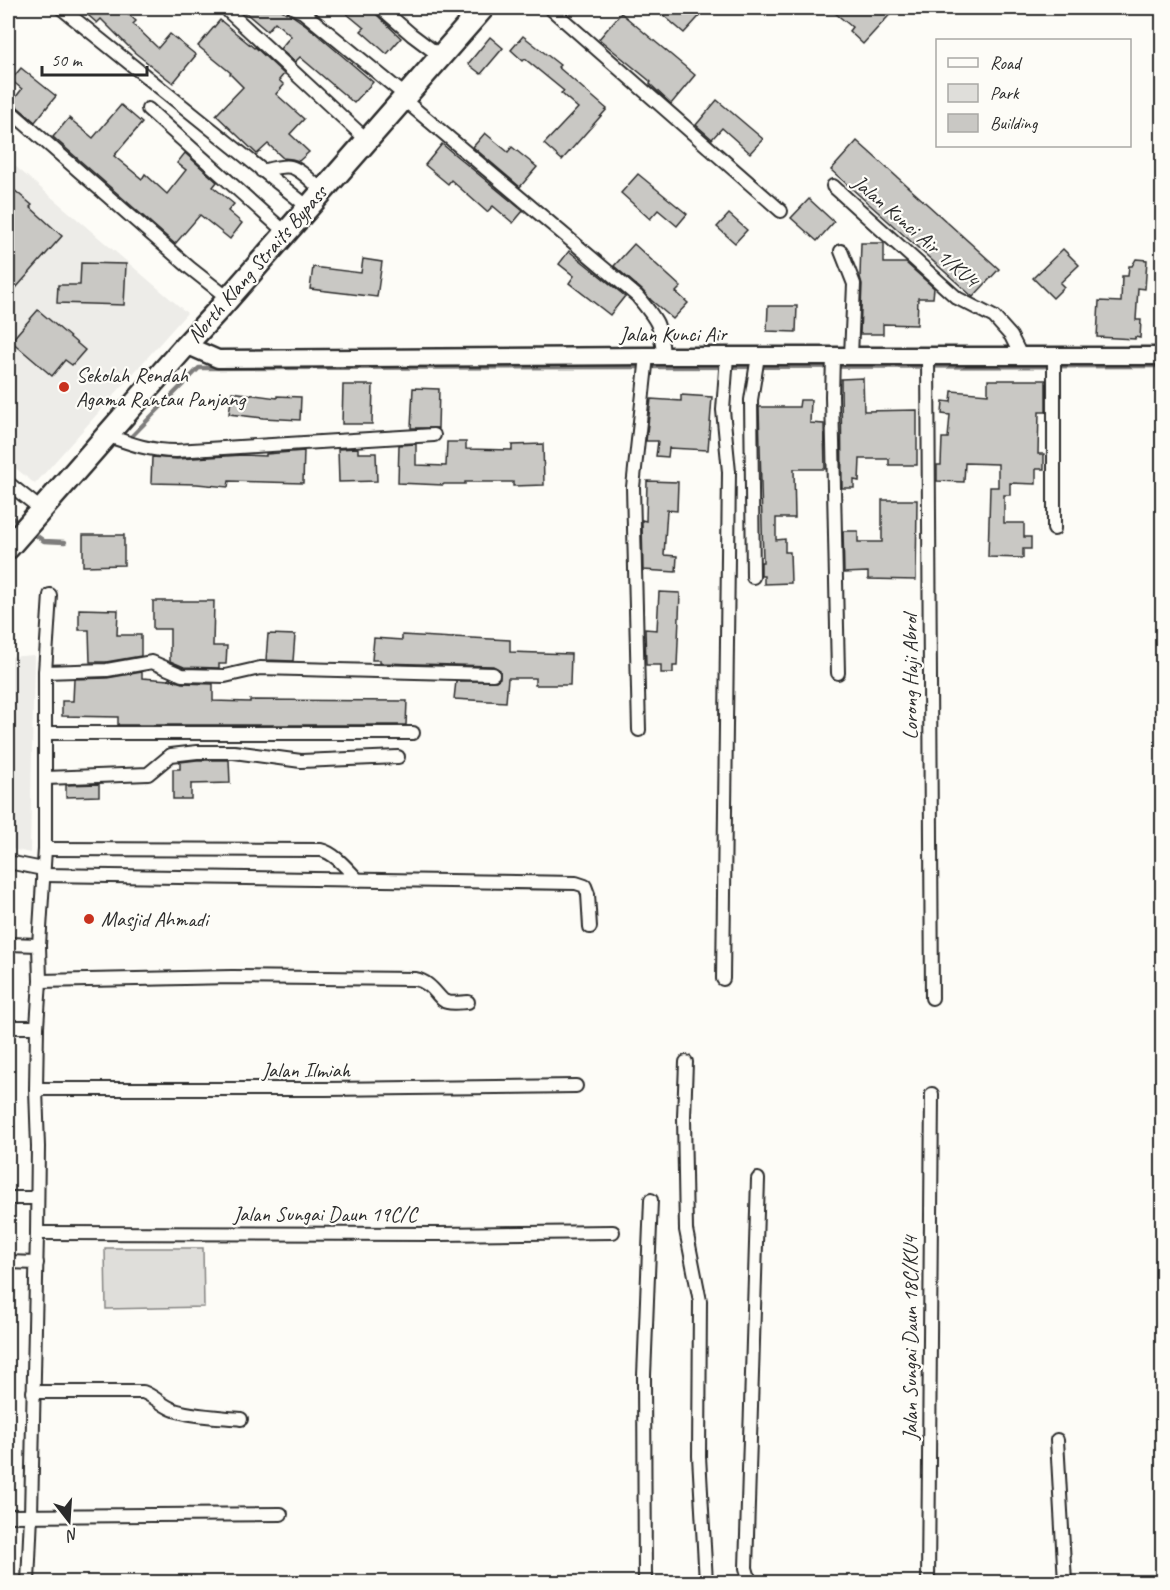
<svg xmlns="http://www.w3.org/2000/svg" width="1170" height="1590" viewBox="0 0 1170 1590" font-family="Caveat,sans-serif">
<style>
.built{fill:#edece8}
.green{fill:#dfdeda;stroke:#858482;stroke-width:1.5}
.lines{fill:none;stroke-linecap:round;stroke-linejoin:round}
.stream{stroke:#7e7d7b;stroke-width:4.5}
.building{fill:#c9c8c4;stroke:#2b2b2b;stroke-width:1.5}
.street-casing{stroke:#2b2b2b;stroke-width:16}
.secondary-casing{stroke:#2b2b2b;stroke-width:21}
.highway-casing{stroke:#2b2b2b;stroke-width:26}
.street{stroke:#fdfcf7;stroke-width:12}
.secondary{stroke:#fdfcf7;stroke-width:16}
.highway{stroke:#fdfcf7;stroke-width:21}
.poi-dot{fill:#c8321e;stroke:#fdfcf7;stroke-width:2}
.labels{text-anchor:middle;stroke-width:4.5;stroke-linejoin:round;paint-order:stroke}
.street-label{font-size:21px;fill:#2b2b2b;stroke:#fdfcf7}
.poi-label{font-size:21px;fill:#2b2b2b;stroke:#fdfcf7;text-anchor:start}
</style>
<rect width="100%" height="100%" fill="#fdfcf7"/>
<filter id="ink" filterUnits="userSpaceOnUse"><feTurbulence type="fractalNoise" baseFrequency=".0167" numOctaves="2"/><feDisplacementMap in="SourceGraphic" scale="12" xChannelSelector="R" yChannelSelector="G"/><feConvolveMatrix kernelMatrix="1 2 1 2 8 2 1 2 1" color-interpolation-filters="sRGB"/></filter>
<g filter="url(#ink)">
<g class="built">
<polygon points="8,160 187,313 35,484 8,462"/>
<polygon points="34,655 30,853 8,848 8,657"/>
</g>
<polygon class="green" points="105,1248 203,1248 204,1307 106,1309"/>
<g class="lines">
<g class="stream">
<polyline points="131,437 199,368 1162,366"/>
<polyline points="8,515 15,520"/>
<polyline points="37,536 44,541 65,542"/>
</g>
</g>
<g class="building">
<polygon points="80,8 122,8 136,21 133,24 158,48 170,34 196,55 173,83 134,52 101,19 97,23"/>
<polygon points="240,8 279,8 286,13 287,12 306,25 373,82 354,103 300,57 295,62 280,49 291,36 275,22 267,31"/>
<polygon points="340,8 373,8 376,14 401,38 387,54 361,31 364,28"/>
<polygon points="655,8 707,8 684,33"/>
<polygon points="829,8 896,8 863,44 849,31 852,27"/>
<polygon points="621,13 695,75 671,104 650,84 651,82 599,39"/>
<polygon points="220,20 254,48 255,47 284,74 279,80 284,85 276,94 304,119 290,134 309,152 299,161 292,159 283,158 268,144 257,154 216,115 243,87 230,74 231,73 198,46"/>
<polygon points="523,36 560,65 558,67 607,109 562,160 544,144 578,108 561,93 564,91 525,59 523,61 511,50"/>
<polygon points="490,37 503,48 481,74 468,64"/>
<polygon points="21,68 56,96 35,122 12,102 22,89 11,80"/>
<polygon points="717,100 763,139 750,153 722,128 712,139 696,125"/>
<polygon points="121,105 142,123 114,156 142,179 145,174 167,194 186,170 177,163 185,153 217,182 213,187 234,204 228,211 242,223 230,239 200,215 175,244 53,137 69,118 93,138"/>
<polygon points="485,133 508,152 512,147 537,167 520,187 473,147"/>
<polygon points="857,141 999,269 973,297 831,170"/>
<polygon points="442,144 523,211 513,223 493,206 487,212 451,180 448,184 425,165"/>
<polygon points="638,174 687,214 677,226 658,210 650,219 621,193"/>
<polygon points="13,189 32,205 30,207 62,236 8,297 8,195"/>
<polygon points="809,199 834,222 817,241 791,218"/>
<polygon points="729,214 747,230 735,243 717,227"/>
<polygon points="861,243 884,243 884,263 906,263 934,288 933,298 918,298 917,325 883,324 883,334 860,334 862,284 860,277"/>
<polygon points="634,244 681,287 676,292 688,303 673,319 651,300 642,290 614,266"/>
<polygon points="1063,249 1079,265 1060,283 1064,287 1053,298 1033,278"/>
<polygon points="569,251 625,296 610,315 569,283 574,276 559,264"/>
<polygon points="363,259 382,262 377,297 310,289 313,267 361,273"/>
<polygon points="1136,259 1147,260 1145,289 1138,288 1136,320 1141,320 1140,338 1135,337 1135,339 1097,337 1099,301 1121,302 1122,276 1128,276 1129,266 1132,266"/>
<polygon points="81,263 126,264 124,305 57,303 58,285 80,285"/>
<polygon points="768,306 797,306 796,332 767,331"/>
<polygon points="38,310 85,350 72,365 65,360 52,376 11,341"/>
<polygon points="863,378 864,411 917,410 917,465 889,465 889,459 860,459 859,481 854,480 854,488 842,488 841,379"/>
<polygon points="988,380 1046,380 1046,412 1039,412 1038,454 1044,454 1044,469 1036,469 1036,484 1010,483 1010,495 1004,495 1004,523 1024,523 1024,537 1031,537 1031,549 1023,549 1023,558 988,557 990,487 998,487 998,464 965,463 964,482 937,481 937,465 941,465 942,438 948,438 950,415 942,414 943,401 951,402 952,391 988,394"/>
<polygon points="343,385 373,385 372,424 342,424"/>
<polygon points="413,388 439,389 438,428 411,428"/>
<polygon points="232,392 277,398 277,396 301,397 300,420 263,418 229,414"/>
<polygon points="681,395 712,397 708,450 669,448 668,457 656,456 658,441 646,441 651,399 681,401"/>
<polygon points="800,400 811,400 810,423 824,424 825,469 794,469 795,518 776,518 776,540 785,539 785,552 790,552 791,583 764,584 764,576 761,576 761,562 763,562 759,407 799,407"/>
<polygon points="447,442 466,442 466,449 512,450 512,445 543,444 544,485 513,486 513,482 465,482 465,484 444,484 443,485 398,483 399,445 416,444 416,465 446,466"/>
<polygon points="358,448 358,453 376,453 377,481 339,482 338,449"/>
<polygon points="304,451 303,483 229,481 228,487 197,484 151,483 152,457 177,459 243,455 266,456 266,454"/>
<polygon points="647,481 678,482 677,511 667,510 664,555 677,556 676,572 643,570 642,524 642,520 646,521"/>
<polygon points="882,500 917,500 916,580 868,579 868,572 844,573 843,531 858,531 858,542 882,542"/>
<polygon points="83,535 124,535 124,565 83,566"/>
<polygon points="659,592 680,593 677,666 673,666 673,673 661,673 661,665 646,665 645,629 657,630"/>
<polygon points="153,601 214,601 213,646 227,646 226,664 219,664 219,668 184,667 170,661 170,629 153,629"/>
<polygon points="79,609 118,610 117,635 141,635 141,656 106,662 90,662 89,630 79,630"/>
<polygon points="268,634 295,635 293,661 266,660"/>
<polygon points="402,635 453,638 453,637 510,640 510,652 571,654 570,685 535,685 535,678 508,678 506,702 454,699 456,681 496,681 500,678 500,670 493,666 380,663 380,660 372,660 374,638 402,640"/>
<polygon points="142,672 142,678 169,680 169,679 182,683 213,684 213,701 250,702 250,700 407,701 406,725 118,725 118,717 62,716 62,701 73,701 74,679 107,678"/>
<polygon points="197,760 229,760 230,783 191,784 191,799 173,799 173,769 180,769 180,762"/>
<polygon points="99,784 99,796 66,797 66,785"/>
</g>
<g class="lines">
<g class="street-casing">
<g id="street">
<polyline points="61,8 308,207"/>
<polyline points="294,8 303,12 406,96"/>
<polyline points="381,8 412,35 440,56"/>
<polyline points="550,8 781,211"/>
<polyline points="229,12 367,140"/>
<path d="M403,99L637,296C657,320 661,324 663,356"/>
<polyline points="8,109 190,268 228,298"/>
<polyline points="148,109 286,233"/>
<path d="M262,171C270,169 283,165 291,167C302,170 313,183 322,191"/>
<polyline points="833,186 957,298 994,317 1011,336 1021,356"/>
<polyline points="841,251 854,284 851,356"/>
<polyline points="833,356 832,396 838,673"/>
<polyline points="928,356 932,998"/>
<path d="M106,435C131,444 150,451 176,451L434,435"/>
<polyline points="8,483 42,510"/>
<polyline points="1054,529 1054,356"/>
<polyline points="753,577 751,400 758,356"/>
<polyline points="45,672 107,670 152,662 182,675 225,676 260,668 493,674"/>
<polyline points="639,730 633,487 647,356"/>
<polyline points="46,733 413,733"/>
<polyline points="46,778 148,774 171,755 197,752 234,752 301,761 398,757"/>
<path d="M45,849L321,850C335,853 348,870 358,880"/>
<polyline points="8,862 43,869"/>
<polyline points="43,875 576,883 585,886 588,894 590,927"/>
<polyline points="8,944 39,945"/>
<polyline points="723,979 729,472 723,410 727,356"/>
<path d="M40,981L232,977L415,979C433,982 439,1001 447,1002C454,1004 462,1002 468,1002"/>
<polyline points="8,1027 37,1027"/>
<polyline points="686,1062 684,1117 686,1230 700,1301 699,1456 706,1582"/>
<polyline points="36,1089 326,1089 576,1086"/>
<polyline points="8,1198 37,1198"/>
<polyline points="37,1233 439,1234 613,1232"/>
<polyline points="8,1262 37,1263"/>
<path d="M33,1392H143C154,1396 162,1405 172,1409C187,1416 223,1417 241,1419"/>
<polyline points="1057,1440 1065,1582"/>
<polyline points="8,1516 281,1514"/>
<polyline points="28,1582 31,1515 37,1233 38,1147 36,1089 37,1027 40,981 39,945 45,849 45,672 50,595"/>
<polyline points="645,1582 644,1376 651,1200"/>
<polyline points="750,1582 746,1568 758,1179"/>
<polyline points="928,1582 932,1094"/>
</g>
</g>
<g class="secondary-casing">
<polyline id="secondary" points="186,345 218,359 647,356 1162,356"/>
</g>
<g class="highway-casing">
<polyline id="highway" points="8,548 186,345 221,307 483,8"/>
</g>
<use href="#street" class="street"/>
<use href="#secondary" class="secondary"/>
<use href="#highway" class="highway"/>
</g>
</g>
<g class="poi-dot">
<circle cx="64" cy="387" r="6"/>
<circle cx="89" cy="919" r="6"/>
</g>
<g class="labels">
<g class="street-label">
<text transform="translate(916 231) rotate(41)" y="7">Jalan Kunci Air 1/KU4</text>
<text transform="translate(257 264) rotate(-49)" y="7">North Klang Straits Bypass</text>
<text x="673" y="341">Jalan Kunci Air</text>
<text transform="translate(910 677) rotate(-90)" y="7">Lorong Haji Abrol</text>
<text x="306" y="1077">Jalan Ilmiah</text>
<text x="325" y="1221">Jalan Sungai Daun 19C/C</text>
<text transform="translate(910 1338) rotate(-90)" y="7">Jalan Sungai Daun 18C/KU4</text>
</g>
<g class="poi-label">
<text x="76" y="382">Sekolah Rendah<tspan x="76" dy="24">Agama Rantau Panjang</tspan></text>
<text x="101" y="926">Masjid Ahmadi</text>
</g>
</g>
<rect width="1170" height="1590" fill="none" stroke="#fdfcf7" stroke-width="30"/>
<rect x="15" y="15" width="1140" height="1560" fill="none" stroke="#2b2b2b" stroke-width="2" filter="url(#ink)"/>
<rect x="936" y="39" width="195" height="108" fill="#fdfcf7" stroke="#a9a8a5" stroke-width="1.5"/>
<rect x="948" y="58" width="30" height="9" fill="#fdfcf7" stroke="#a9a8a5" stroke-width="1.5"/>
<text x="990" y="69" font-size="18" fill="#2b2b2b">Road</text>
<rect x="948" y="84" width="30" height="18" fill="#dfdeda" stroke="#a9a8a5" stroke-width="1.5"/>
<text x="990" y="99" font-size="18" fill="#2b2b2b">Park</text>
<rect x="948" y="114" width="30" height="18" fill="#c9c8c4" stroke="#a9a8a5" stroke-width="1.5"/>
<text x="990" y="129" font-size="18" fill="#2b2b2b">Building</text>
<g transform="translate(69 1521) rotate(163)" stroke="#fdfcf7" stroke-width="4.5" paint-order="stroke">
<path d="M0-4.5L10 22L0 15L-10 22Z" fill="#2b2b2b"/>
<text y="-9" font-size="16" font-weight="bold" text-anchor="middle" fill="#2b2b2b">N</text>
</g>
<path d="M42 66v9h105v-9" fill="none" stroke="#2b2b2b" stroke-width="3"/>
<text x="51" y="66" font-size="18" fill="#2b2b2b" stroke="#fdfcf7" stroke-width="4.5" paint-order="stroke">50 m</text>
</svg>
